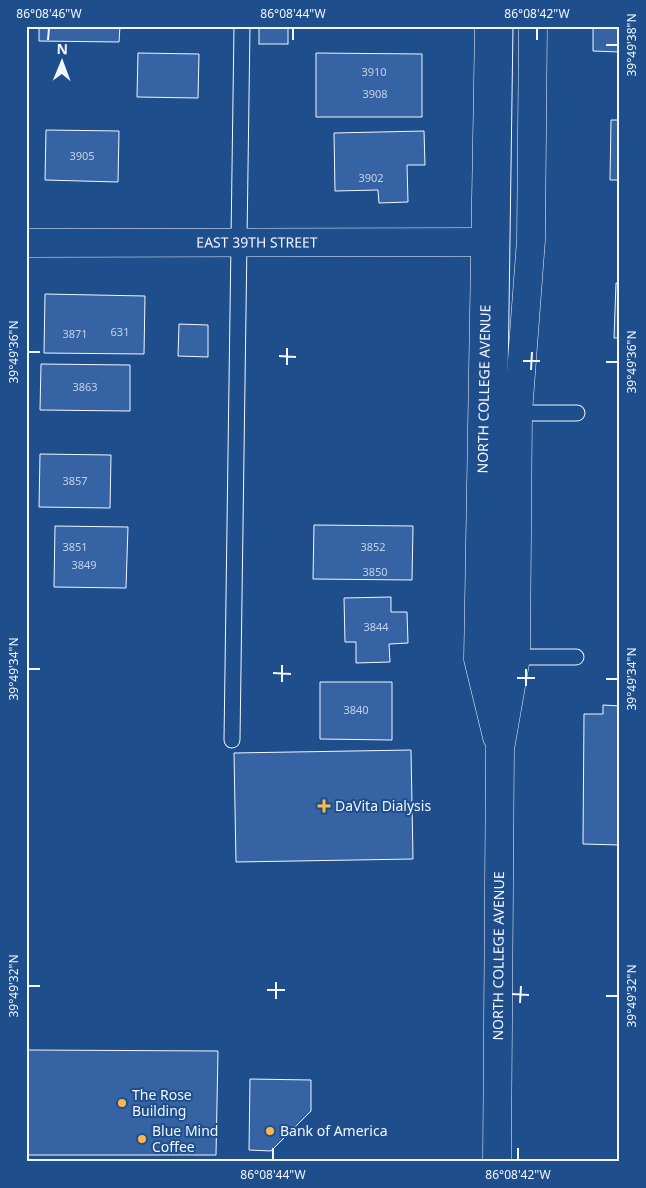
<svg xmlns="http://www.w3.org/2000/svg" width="646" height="1188" viewBox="0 0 646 1188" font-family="'Noto Sans',sans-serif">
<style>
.building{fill:#3563a3;stroke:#f2f6ff}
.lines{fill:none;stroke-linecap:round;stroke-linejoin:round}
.service-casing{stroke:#f2f6ff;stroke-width:17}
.minor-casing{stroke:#f2f6ff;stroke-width:29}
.secondary-casing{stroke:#f2f6ff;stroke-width:29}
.service{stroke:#1f4e8c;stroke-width:15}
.minor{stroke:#1f4e8c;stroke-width:28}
.secondary{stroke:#1f4e8c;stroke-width:28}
.ticks{fill:none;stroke:#f2f6ff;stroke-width:2}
.poi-dot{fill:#ffb74d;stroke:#1f4e8c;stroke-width:2}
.labels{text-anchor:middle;stroke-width:4;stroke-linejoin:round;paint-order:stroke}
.number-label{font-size:11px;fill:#c3d1e8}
.street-label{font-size:14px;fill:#f2f6ff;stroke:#1f4e8c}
.poi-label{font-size:14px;fill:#f2f6ff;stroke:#1f4e8c;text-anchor:start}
.neatline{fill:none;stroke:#f2f6ff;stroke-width:2}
.ticks-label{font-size:12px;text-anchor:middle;fill:#f2f6ff}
</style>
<rect width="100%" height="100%" fill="#1f4e8c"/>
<g class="building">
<polygon points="39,26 120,26 119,42 39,41"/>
<rect x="259" y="26" width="29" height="18"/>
<polygon points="593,26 620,26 620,52 593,51"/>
<polygon points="138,53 199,54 198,98 137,97"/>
<polygon points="316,53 422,54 422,117 316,117"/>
<polygon points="611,120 620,120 620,180 610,180"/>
<polygon points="46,130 119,131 118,182 45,180"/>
<polygon points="424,131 425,165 407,165 408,202 379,203 378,190 335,191 334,133"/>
<polygon points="616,283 620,284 620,338 614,338"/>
<polygon points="45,294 145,296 144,354 44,353"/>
<polygon points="179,324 208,325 208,357 178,356"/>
<polygon points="41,364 130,365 130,411 40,410"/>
<polygon points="40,454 111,455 110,508 39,507"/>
<polygon points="314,525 413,526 412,580 313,579"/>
<polygon points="55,526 128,527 126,588 54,587"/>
<polygon points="391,597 391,612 407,612 408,643 389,644 390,662 356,663 356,642 345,642 344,598"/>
<polygon points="320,682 392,682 392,740 320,739"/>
<polygon points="603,705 620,706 620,845 583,844 584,714 603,714"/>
<polygon points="411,750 413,859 236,862 234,753"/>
<polygon points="28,1050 218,1051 216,1155 27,1155"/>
<polygon points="250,1079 311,1080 311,1111 271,1151 249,1150"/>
</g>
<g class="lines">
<g class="service-casing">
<g id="service">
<polyline points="518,413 577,413"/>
<polyline points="516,657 576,657"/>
<polyline points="498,700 496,664 505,26"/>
<polyline points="232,740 242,26"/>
</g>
</g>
<g class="minor-casing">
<g id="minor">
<path id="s1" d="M26,243L487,242"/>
</g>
</g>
<g class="secondary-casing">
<g id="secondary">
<polyline points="489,26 478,659 497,737"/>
<path id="s2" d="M497,1162L500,749L516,657L518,413L531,240L533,26"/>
</g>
</g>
<use href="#service" class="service"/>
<use href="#minor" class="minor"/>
<use href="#secondary" class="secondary"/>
</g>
<path class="ticks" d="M48,40L49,28M293,40V28M537,40V28M606,45H618M28,352H40M279,356L296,357M523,361H540M606,362H618M287,365V348M531,370L532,352M28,669H40M273,673L291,674M517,678H535M606,679H618M282,682V665M526,686V669M28,986H40M267,990H285M512,994L529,995M606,996H618M276,999V982M520,1003L521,986M273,1160V1148M518,1160V1148"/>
<g class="poi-dot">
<path d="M321.5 798.5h5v5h5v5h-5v5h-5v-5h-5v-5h5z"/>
<circle cx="122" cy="1103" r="5"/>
<circle cx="270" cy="1131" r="5"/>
<circle cx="142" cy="1139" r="5"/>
</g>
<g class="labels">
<g class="number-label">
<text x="374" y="76">3910</text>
<text x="375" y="98">3908</text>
<text x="82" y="160">3905</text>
<text x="371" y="182">3902</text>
<text x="120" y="336">631</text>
<text x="75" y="338">3871</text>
<text x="85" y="391">3863</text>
<text x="75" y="485">3857</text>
<text x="75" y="551">3851</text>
<text x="373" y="551">3852</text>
<text x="84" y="569">3849</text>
<text x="375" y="576">3850</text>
<text x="376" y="631">3844</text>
<text x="356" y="714">3840</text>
</g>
<g class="street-label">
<text dy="5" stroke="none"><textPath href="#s1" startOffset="231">EAST 39TH STREET</textPath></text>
<text transform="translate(484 389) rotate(-89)" y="5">NORTH COLLEGE AVENUE</text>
<text dy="5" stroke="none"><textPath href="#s2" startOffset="206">NORTH COLLEGE AVENUE</textPath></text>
</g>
<g class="poi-label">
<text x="335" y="811">DaVita Dialysis</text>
<text x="132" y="1100">The Rose<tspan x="132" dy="16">Building</tspan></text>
<text x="152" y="1136">Blue Mind<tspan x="152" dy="16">Coffee</tspan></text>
<text x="280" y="1136">Bank of America</text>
</g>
</g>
<rect width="646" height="1188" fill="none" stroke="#1f4e8c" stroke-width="55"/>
<g transform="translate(62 62) rotate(1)" stroke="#1f4e8c" stroke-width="4" paint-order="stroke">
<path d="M0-4L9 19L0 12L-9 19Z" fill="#f2f6ff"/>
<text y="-8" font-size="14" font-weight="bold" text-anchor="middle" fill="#f2f6ff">N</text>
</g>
<rect x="28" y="28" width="590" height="1132" class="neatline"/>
<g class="ticks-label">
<text x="49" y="18">86°08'46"W</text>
<text x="293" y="18">86°08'44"W</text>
<text x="537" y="18">86°08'42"W</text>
<text transform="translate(632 45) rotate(-90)" y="4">39°49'38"N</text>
<text transform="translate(14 352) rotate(-90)" y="4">39°49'36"N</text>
<text transform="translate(632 362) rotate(-90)" y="4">39°49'36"N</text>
<text transform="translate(14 669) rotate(-90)" y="4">39°49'34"N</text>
<text transform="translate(632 679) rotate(-90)" y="4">39°49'34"N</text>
<text transform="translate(14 986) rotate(-90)" y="4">39°49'32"N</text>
<text transform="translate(632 996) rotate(-90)" y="4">39°49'32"N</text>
<text x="273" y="1179">86°08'44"W</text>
<text x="518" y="1179">86°08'42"W</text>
</g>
</svg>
